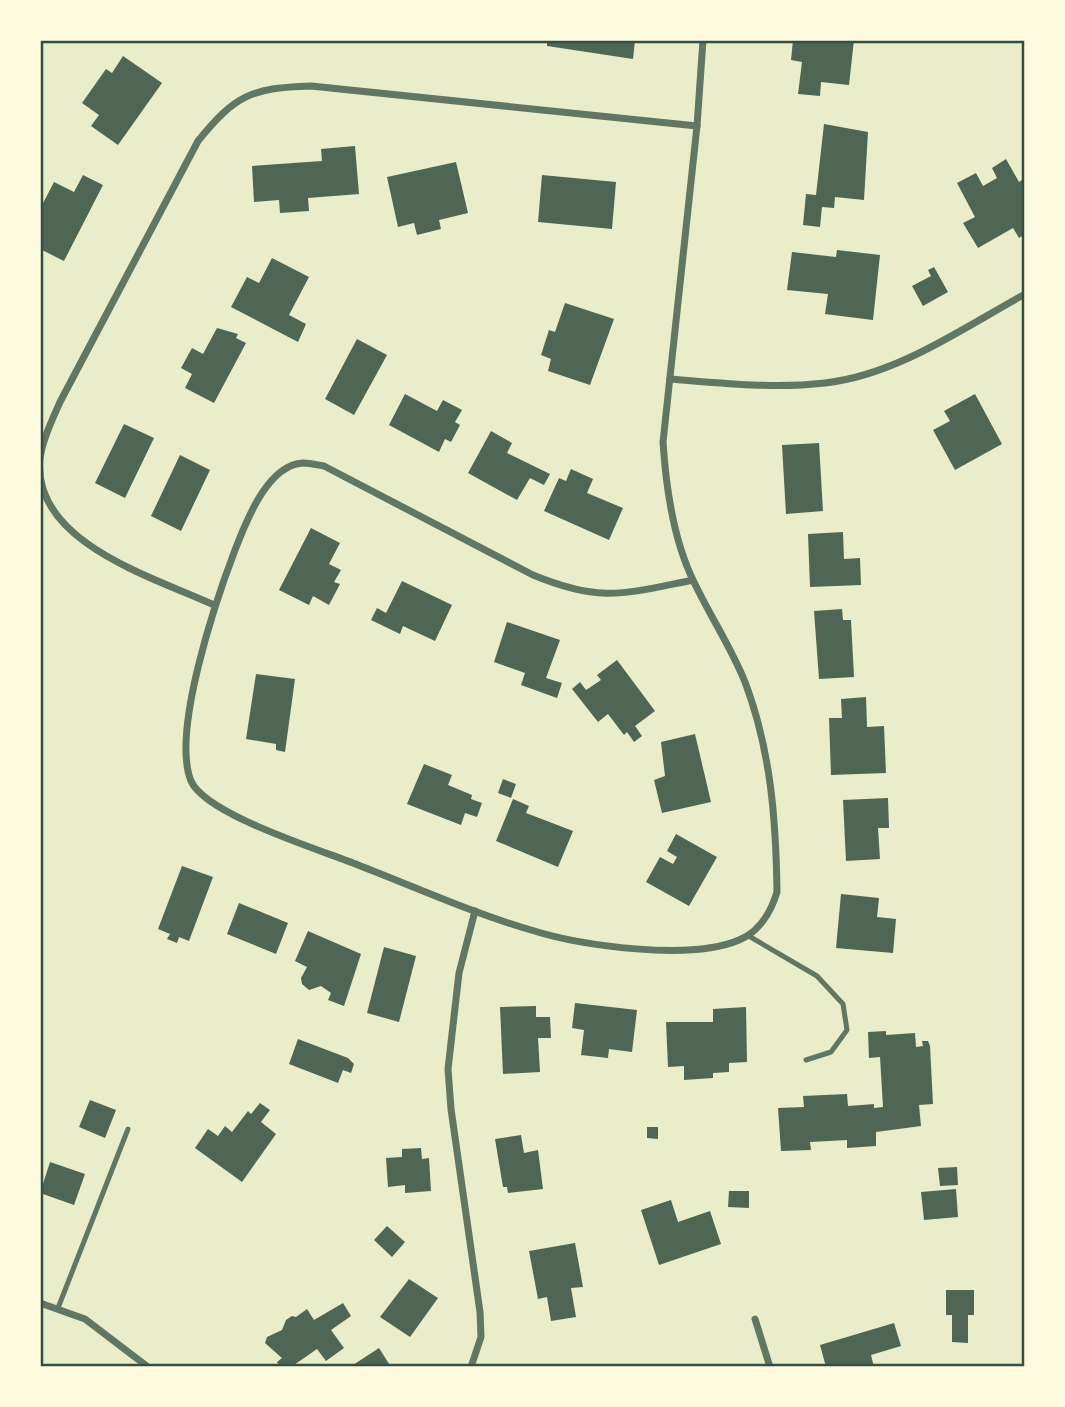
<svg xmlns="http://www.w3.org/2000/svg" width="1065" height="1407" viewBox="0 0 1065 1407" font-family="'Exo 2',sans-serif">
<style>
.building{fill:#4f6655}
.lines{fill:none;stroke-linecap:round;stroke-linejoin:round}
.service{stroke:#617663;stroke-width:5}
.minor{stroke:#617663;stroke-width:7}
.neatline{fill:none;stroke:#344e41;stroke-width:2.5}
</style>
<rect width="100%" height="100%" fill="#e9edc9"/>
<g class="building">
<polygon points="547,40 635,40 633,59 547,46"/>
<polygon points="793,40 854,40 849,85 821,82 820,96 798,94 802,62 791,60"/>
<polygon points="123,56 162,83 118,145 91,126 99,115 82,103 106,69 112,73"/>
<polygon points="824,124 868,132 864,200 835,197 834,208 822,207 820,227 803,225 806,194 816,195"/>
<polygon points="355,146 359,194 308,198 309,211 280,213 279,200 254,202 252,166 322,161 321,149"/>
<polygon points="1006,159 1019,182 1025,178 1025,234 1019,238 1013,228 978,248 963,223 975,217 957,183 976,173 983,186 997,178 992,168"/>
<polygon points="456,162 468,213 439,220 441,229 417,235 414,223 398,227 387,177"/>
<polygon points="83,175 103,185 64,261 40,249 40,209 54,182 74,192"/>
<polygon points="542,175 616,182 612,229 538,222"/>
<polygon points="837,250 880,255 873,320 825,314 828,294 787,290 792,252 836,257"/>
<polygon points="272,258 309,277 289,315 306,324 298,342 231,307 247,277 259,283"/>
<polygon points="934,267 948,292 923,306 912,286 931,276 928,270"/>
<polygon points="565,303 614,319 590,385 548,371 551,359 541,355 549,330 555,332"/>
<polygon points="217,328 238,334 236,338 246,343 214,403 185,388 192,374 181,368 192,348 203,354"/>
<polygon points="357,339 387,355 354,415 325,399"/>
<polygon points="405,394 437,411 443,400 462,410 455,422 460,425 451,442 445,439 439,452 389,425"/>
<polygon points="975,394 1002,444 955,470 933,430 950,421 944,411"/>
<polygon points="124,424 154,438 125,498 95,483"/>
<polygon points="491,431 512,443 507,453 550,474 544,485 530,478 517,500 468,473"/>
<polygon points="819,443 823,511 786,514 782,445"/>
<polygon points="180,455 210,470 181,531 151,516"/>
<polygon points="571,469 593,479 587,493 623,508 609,540 544,511 559,478 566,481"/>
<polygon points="311,528 340,543 329,564 341,570 334,582 340,584 329,605 313,596 309,605 279,590"/>
<polygon points="843,532 844,559 860,558 861,585 810,587 808,534"/>
<polygon points="402,581 452,605 435,641 403,626 400,634 371,620 377,608 386,613"/>
<polygon points="842,609 843,620 851,620 854,677 819,679 814,611"/>
<polygon points="507,622 560,640 546,678 562,683 557,698 521,685 525,673 494,662"/>
<polygon points="617,660 655,711 635,726 642,736 634,742 627,732 624,735 608,714 598,722 572,689 580,682 586,690 601,680 597,675"/>
<polygon points="256,674 295,679 285,752 276,750 276,744 246,739"/>
<polygon points="866,697 867,727 884,726 886,773 831,775 829,718 842,718 841,699"/>
<polygon points="695,734 711,802 662,813 654,780 665,776 661,742"/>
<polygon points="424,764 452,775 448,785 472,795 471,799 482,803 477,817 465,813 461,825 407,804"/>
<polygon points="503,779 516,784 511,798 498,793"/>
<polygon points="888,798 889,828 878,828 880,859 846,861 843,800"/>
<polygon points="513,799 529,806 526,813 573,831 558,867 496,841"/>
<polygon points="676,834 717,857 689,906 646,882 660,857 673,864 677,857 667,851"/>
<polygon points="182,866 213,877 189,941 179,937 177,943 167,939 170,934 158,929"/>
<polygon points="841,894 879,898 877,917 896,919 893,953 836,948"/>
<polygon points="239,903 288,923 276,954 227,934"/>
<polygon points="308,931 361,954 344,1006 328,1000 331,993 321,986 309,990 302,984 301,978 307,967 295,961"/>
<polygon points="384,947 416,956 399,1022 367,1013"/>
<polygon points="575,1003 637,1010 632,1052 609,1049 608,1058 581,1055 584,1030 572,1028"/>
<polygon points="536,1006 536,1017 550,1017 551,1038 538,1038 540,1072 503,1074 500,1007"/>
<polygon points="746,1007 747,1062 729,1063 729,1072 713,1073 713,1078 684,1080 684,1066 668,1067 666,1022 713,1022 713,1009"/>
<polygon points="886,1031 886,1035 915,1033 916,1047 923,1046 922,1041 928,1041 930,1046 933,1104 919,1105 921,1126 876,1132 876,1146 847,1148 847,1140 810,1142 811,1150 781,1151 778,1108 804,1107 803,1096 847,1094 848,1106 874,1104 874,1108 883,1107 880,1057 869,1058 868,1032"/>
<polygon points="298,1039 348,1058 354,1064 351,1073 343,1070 338,1083 289,1064"/>
<polygon points="90,1100 116,1110 105,1138 79,1127"/>
<polygon points="260,1103 270,1110 261,1122 276,1134 242,1182 195,1148 208,1129 218,1136 225,1126 232,1132 248,1111 251,1114"/>
<polygon points="647,1127 658,1127 658,1139 647,1138"/>
<polygon points="521,1135 524,1153 538,1150 543,1189 508,1193 507,1187 503,1187 495,1139"/>
<polygon points="421,1148 422,1159 429,1158 431,1191 405,1193 405,1185 388,1187 386,1158 402,1157 402,1149"/>
<polygon points="50,1162 85,1174 74,1205 40,1193"/>
<polygon points="957,1167 958,1185 940,1186 938,1168"/>
<polygon points="956,1189 958,1217 924,1220 921,1192"/>
<polygon points="729,1191 749,1191 749,1208 728,1207"/>
<polygon points="671,1200 678,1222 710,1211 721,1244 659,1265 641,1210"/>
<polygon points="387,1226 405,1242 392,1257 374,1240"/>
<polygon points="575,1243 583,1287 571,1288 576,1317 551,1321 547,1297 538,1299 529,1251"/>
<polygon points="409,1279 438,1298 410,1337 380,1317"/>
<polygon points="946,1290 974,1290 974,1315 968,1315 968,1343 952,1342 952,1315 946,1315"/>
<polygon points="343,1303 351,1316 331,1330 344,1348 326,1361 317,1349 291,1367 280,1367 277,1362 282,1358 265,1343 267,1337 282,1330 286,1320 292,1316 296,1317 307,1309 314,1320"/>
<polygon points="894,1323 901,1346 871,1355 874,1367 826,1367 820,1345"/>
<polygon points="379,1348 391,1367 350,1367"/>
</g>
<g class="lines">
<g class="service">
<polyline points="747,935 817,976 843,1004 847,1030 831,1052 806,1060"/>
<polyline points="58,1308 128,1129"/>
</g>
<g class="minor">
<path d="M670,379C721,383 773,389 825,383C897,375 963,328 1025,294"/>
<path d="M693,580C623,594 601,603 533,575L324,466C318,465 310,463 303,463C267,465 246,522 235,550C216,600 171,732 191,781C206,815 321,850 358,865C415,887 472,913 531,930C582,946 691,961 739,940C759,932 771,912 777,892C776,820 771,751 745,682C731,647 710,616 694,582C673,540 666,488 663,442L697,126L703,40"/>
<path d="M214,605C153,577 31,542 40,458C43,439 52,420 60,402L198,141C236,94 252,88 311,86L697,126"/>
<polyline points="40,1303 85,1319 148,1367"/>
<polyline points="755,1319 770,1367"/>
<polyline points="471,1367 481,1337 480,1312 451,1109 448,1069 459,973 475,911"/>
</g>
</g>
<rect width="1065" height="1407" fill="none" stroke="#fefae0" stroke-width="84"/>
<rect x="42" y="42" width="981" height="1323" class="neatline"/>
</svg>
